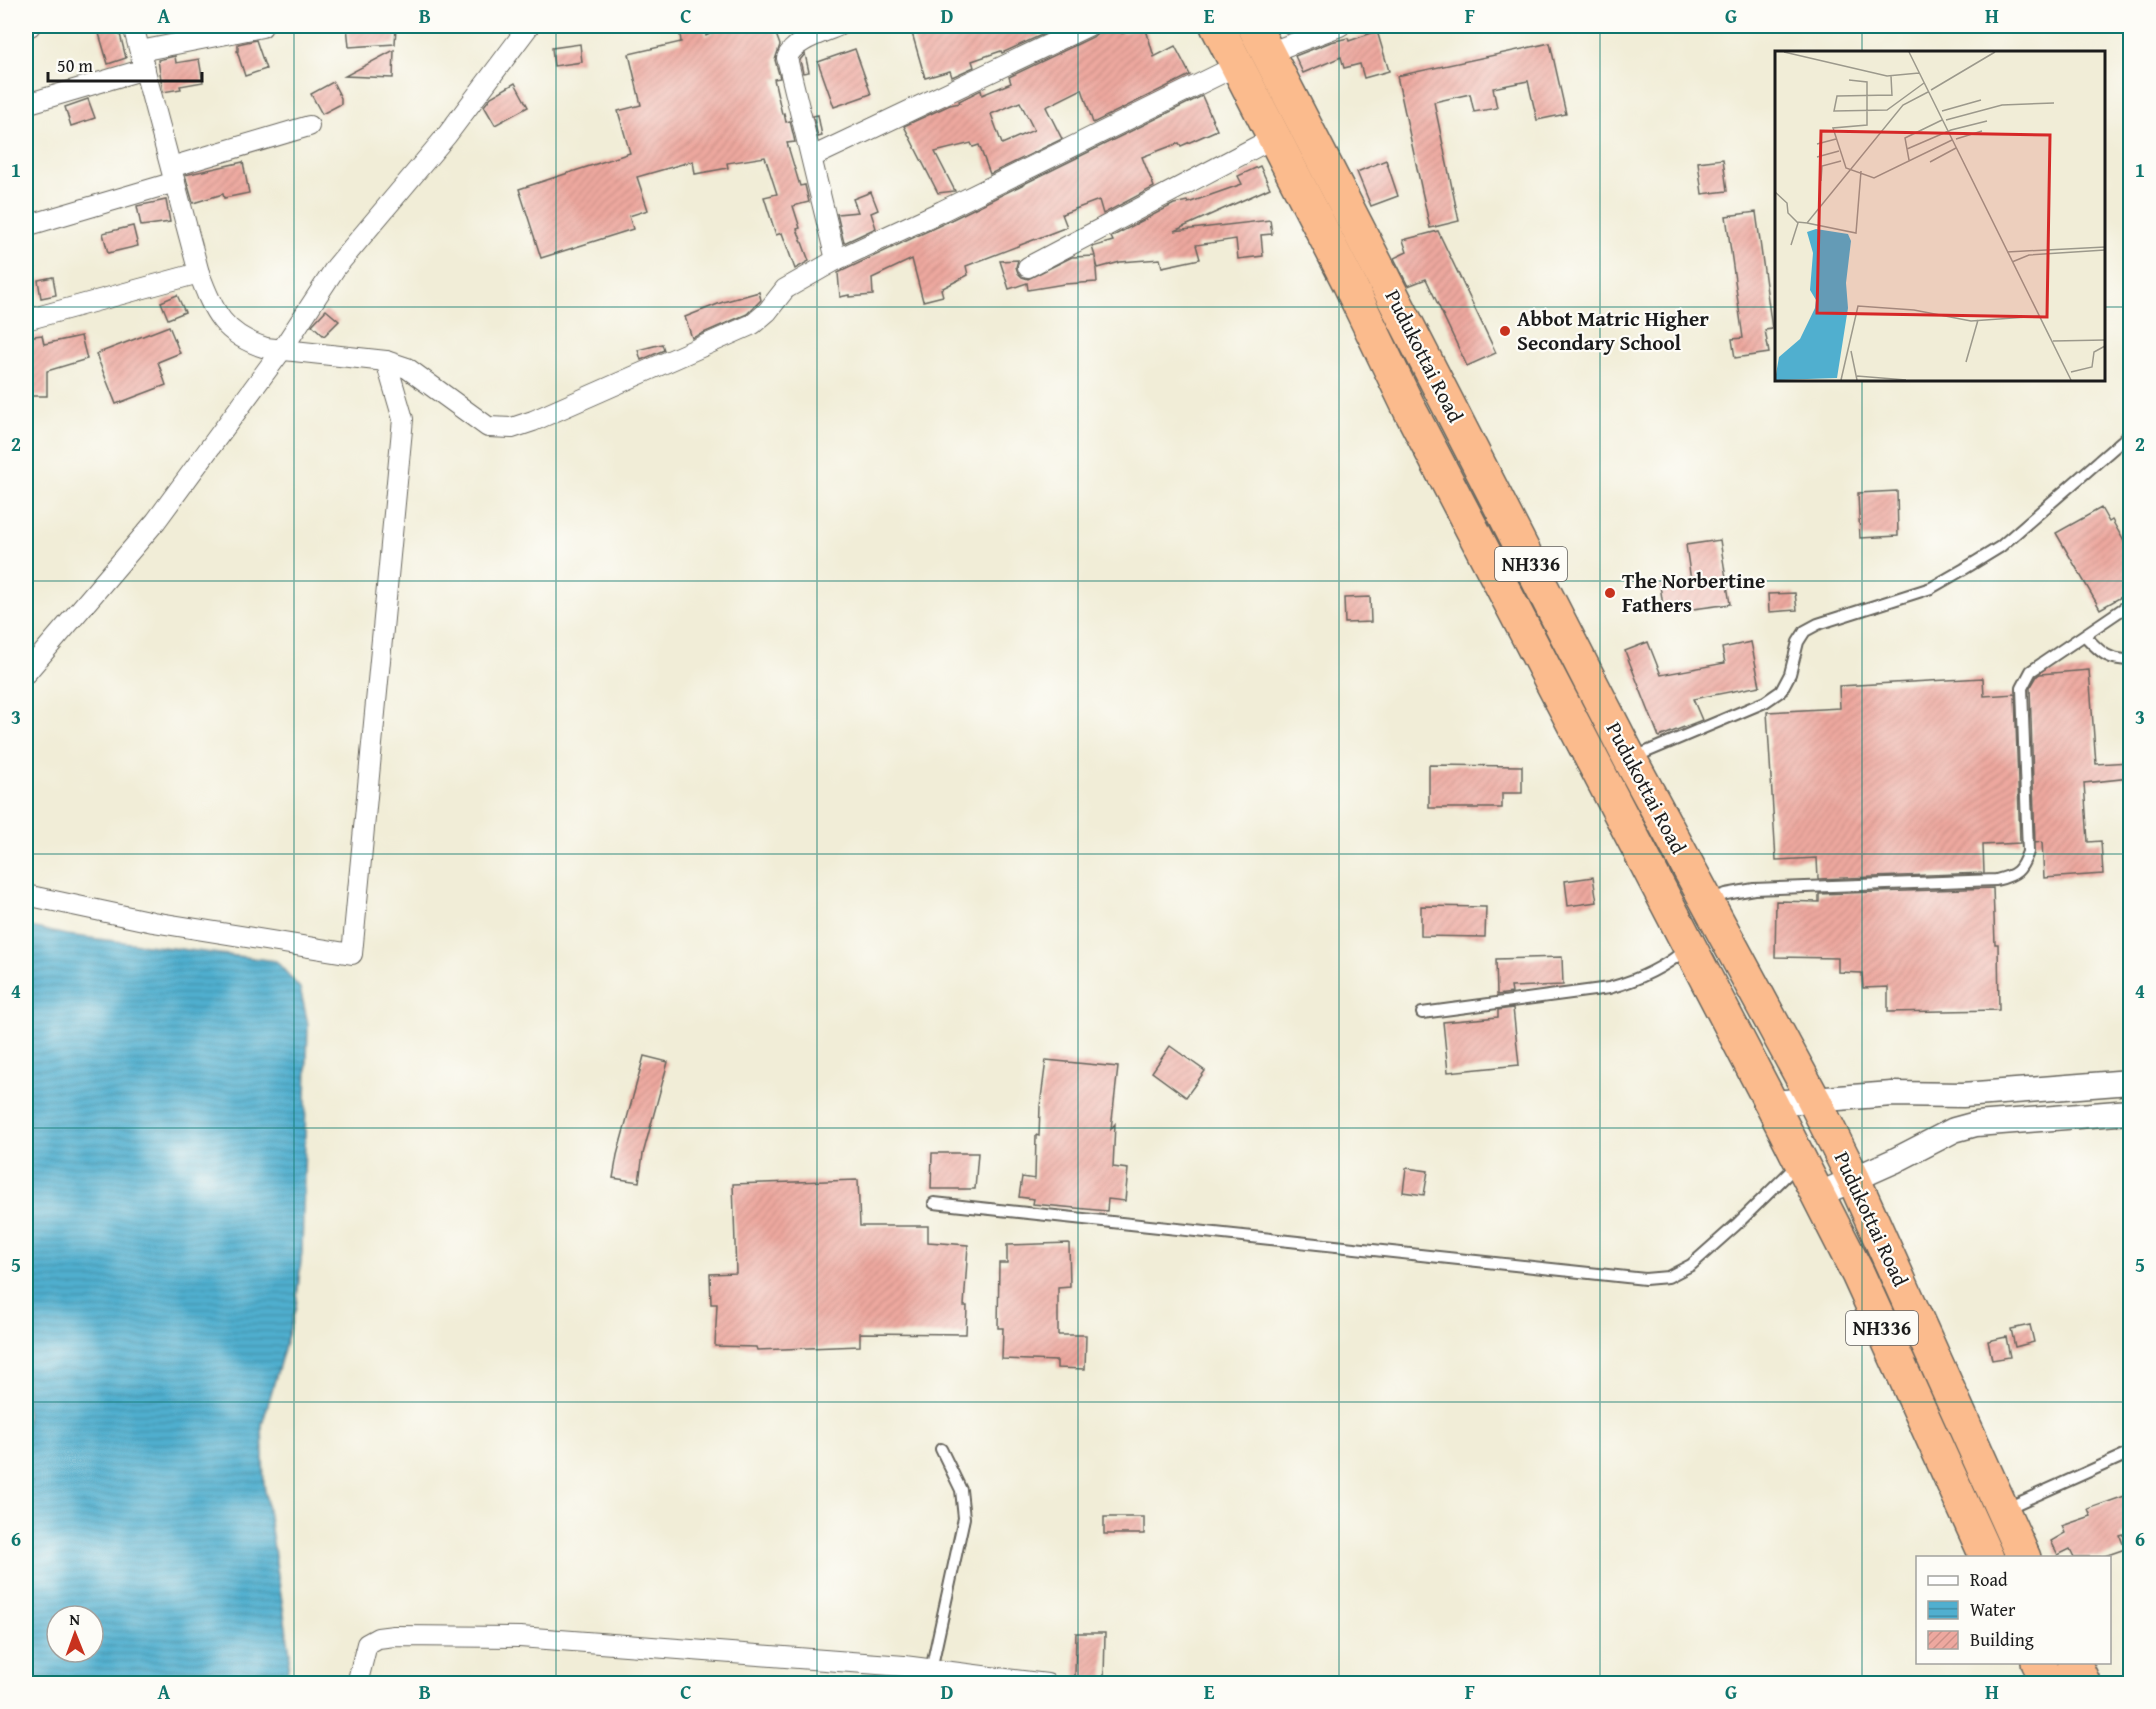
<svg xmlns="http://www.w3.org/2000/svg" width="2156" height="1709" viewBox="0 0 2156 1709" font-family="'Gentium Book Plus',serif">
<style>
.water{fill:url(#water-rules);stroke:#366676;stroke-width:1.5;fill-rule:evenodd}
.building{fill:url(#building-hatch);fill-rule:evenodd}
.lines{fill:none;stroke-linecap:round;stroke-linejoin:round}
.service-casing{stroke:#67655d;stroke-width:14}
.minor-casing{stroke:#67655d;stroke-width:22}
.tertiary-casing{stroke:#67655d;stroke-width:27}
.trunk-casing{stroke:#67655d;stroke-width:36}
.service{stroke:#fff;stroke-width:10}
.minor{stroke:#fff;stroke-width:20}
.tertiary{stroke:#fff;stroke-width:24}
.trunk{stroke:#fbbb8d;stroke-width:33}
.grid{fill:none;stroke:#0f766e;stroke-width:1.5;stroke-opacity:0.55}
.poi-dot{fill:#c8321e;stroke:#fdfcf7;stroke-width:2}
.labels{text-anchor:middle;stroke-width:4.5;stroke-linejoin:round;paint-order:stroke}
.shield{fill:#fdfcf7;stroke:#605f5e;stroke-width:1.5}
.shield-label{font-size:20px;font-weight:bold;fill:#1c1c1c}
.poi-label{font-size:21px;font-weight:bold;fill:#1c1c1c;stroke:#fdfcf7;text-anchor:start}
.street-label{font-size:21px;fill:#1c1c1c;stroke:#fdfcf7}
.inset-road{fill:none;stroke:#9c998c;stroke-width:1.5}
.view{fill:#d62828;fill-opacity:0.15;stroke:#d62828;stroke-width:3}
.inset-edge{fill:none;stroke:#1c1c1c;stroke-width:3}
.neatline{fill:none;stroke:#0f766e;stroke-width:2}
.grid-label{font-size:20px;text-anchor:middle;font-weight:bold;fill:#0f766e}
</style>
<defs>
<pattern id="water-rules" width="6" height="5" patternUnits="userSpaceOnUse" patternTransform="scale(1.5)"><rect width="6" height="5" fill="#50afcf"/><path d="M0 2.5h6" fill="none" stroke="#428ea7"/></pattern>
<pattern id="building-hatch" width="6" height="6" patternUnits="userSpaceOnUse" patternTransform="scale(1.5)"><rect width="6" height="6" fill="#eda89f"/><path d="M-1 1l2-2M0 6l6-6M5 7l2-2" fill="none" stroke="#cb9088"/></pattern>
</defs>
<rect width="100%" height="100%" fill="#fdfcf7"/>
<filter id="ink" filterUnits="userSpaceOnUse"><feTurbulence type="fractalNoise" baseFrequency=".0167" numOctaves="2"/><feDisplacementMap in="SourceGraphic" scale="12" xChannelSelector="R" yChannelSelector="G"/><feConvolveMatrix kernelMatrix="1 2 1 2 8 2 1 2 1" color-interpolation-filters="sRGB"/></filter>
<filter id="wash" filterUnits="userSpaceOnUse"><feTurbulence type="fractalNoise" baseFrequency=".008" numOctaves="4" result="noise"/><feDisplacementMap in="SourceGraphic" scale="24" xChannelSelector="R" yChannelSelector="G"/><feGaussianBlur stdDeviation="1.35" result="paint"/><feColorMatrix in="noise" values="0 0 0 0 0 0 0 0 0 0 0 0 0 0 0 0 0 1.4 0 .05"/><feComposite in="paint" operator="in"/></filter>
<g filter="url(#wash)">
<rect width="100%" height="100%" fill="#f1edd7"/>
<path class="water" d="M26,926L66,935L276,961L300,988L308,1024L302,1252L296,1307L262,1425L264,1484L290,1653L286,1683H26ZM57,1616H93V1652H57Z"/>
<g id="blocks">
<g class="building">
<polygon points="112,26 118,26 126,58 108,64 98,30"/>
<polygon points="347,26 396,26 395,44 349,47"/>
<polygon points="679,26 704,26 706,36 726,26 773,26 780,45 775,60 780,78 774,79 782,114 784,113 786,122 790,121 795,142 787,143 800,186 805,185 809,202 793,206 800,228 797,229 809,261 795,269 782,233 776,235 764,197 777,194 765,157 727,163 728,168 695,174 693,161 637,177 648,210 629,216 633,229 541,258 519,189 630,153 618,111 641,105 629,54 681,42"/>
<polygon points="910,26 1061,26 1002,53 1001,51 972,61 974,67 952,77 950,71 925,78"/>
<path d="M1100,26H1118L1122,33L1145,26L1154,57L1175,46L1190,75L1093,123L1082,89L1046,107L1062,139L990,174L979,145L973,147L971,143L935,152L955,191L938,193L904,126L950,105L960,103L959,101L981,90L982,95L1011,83L1009,77L1093,37L1098,32ZM1020,102L1034,130L1002,144L991,114Z"/>
<polygon points="1282,26 1307,26 1286,33"/>
<polygon points="1377,31 1389,71 1364,78 1360,64 1344,68 1341,57 1303,73 1295,56 1331,42 1348,38 1349,41"/>
<polygon points="256,40 266,69 245,76 237,51 238,51 238,44"/>
<polygon points="1550,43 1566,114 1537,120 1528,81 1493,88 1497,108 1474,112 1470,94 1434,102 1459,221 1430,228 1397,76"/>
<polygon points="580,44 582,62 554,66 552,48"/>
<polygon points="855,49 871,94 834,107 818,62"/>
<polygon points="394,50 393,78 345,76"/>
<polygon points="805,54 809,72 803,73 800,60"/>
<polygon points="175,56 176,63 199,59 203,82 180,86 181,89 163,92 158,60"/>
<polygon points="333,82 341,98 341,104 322,114 311,94"/>
<polygon points="515,83 528,107 495,125 484,106 491,97"/>
<polygon points="1202,96 1217,130 1181,146 1179,143 1142,157 1154,187 1103,214 1099,200 1062,214 1067,227 966,266 968,275 941,289 943,296 923,301 912,259 872,278 873,295 849,297 849,295 840,297 838,273 842,271 947,222"/>
<polygon points="88,99 95,118 71,126 65,107"/>
<polygon points="818,115 822,136 818,137 813,116"/>
<polygon points="1723,159 1727,191 1702,194 1698,162"/>
<polygon points="1386,160 1398,196 1371,206 1357,172"/>
<polygon points="243,162 249,193 224,198 223,194 193,203 185,175"/>
<polygon points="1260,166 1270,188 1174,231 1270,220 1272,234 1261,235 1263,256 1238,259 1236,239 1196,245 1200,259 1162,267 1160,259 1120,262 1098,268 1095,257 1097,282 1064,284 1028,290 1027,283 1009,289 1000,261 1018,260 1016,267 1018,273 1022,277 1028,279 1072,257 1095,256 1092,247 1113,241 1111,237 1174,204 1187,201 1188,203 1242,184 1238,176"/>
<polygon points="871,192 878,210 871,213 876,228 844,243 837,214 858,212 853,199"/>
<polygon points="166,200 170,222 141,226 137,206"/>
<polygon points="1756,212 1772,329 1765,330 1769,353 1735,358 1732,339 1743,338 1726,216"/>
<polygon points="133,226 138,246 108,253 103,233"/>
<polygon points="1438,231 1496,353 1467,366 1426,279 1408,286 1394,258 1407,252 1403,240"/>
<polygon points="53,277 56,295 41,298 38,280"/>
<polygon points="759,292 761,300 747,314 692,338 685,317 723,302"/>
<polygon points="177,295 185,312 168,319 161,302"/>
<polygon points="326,310 339,321 324,336 312,325"/>
<polygon points="169,326 180,353 158,362 166,385 116,404 96,354"/>
<polygon points="42,335 44,344 81,336 87,359 47,371 47,396 27,396 26,337"/>
<polygon points="662,344 664,350 641,360 638,350"/>
<polygon points="1897,491 1898,536 1860,538 1858,493"/>
<polygon points="2101,508 2109,522 2112,520 2130,552 2130,592 2100,609 2056,533"/>
<polygon points="1720,540 1730,604 1664,613 1660,585 1691,581 1686,545"/>
<polygon points="1795,593 1797,610 1769,612 1768,594"/>
<polygon points="1370,597 1371,622 1345,623 1344,598"/>
<polygon points="1648,642 1661,675 1725,663 1722,648 1751,642 1760,686 1693,699 1702,720 1659,737 1625,651"/>
<polygon points="2089,670 2096,764 2130,762 2130,778 2084,783 2088,842 2101,841 2103,874 2044,878 2042,842 2035,843 2030,688 2037,676 2040,674"/>
<polygon points="1983,678 1984,696 2015,694 2020,843 1983,845 1984,873 1818,879 1817,858 1776,860 1767,712 1840,708 1839,686"/>
<polygon points="1429,765 1522,766 1522,793 1502,793 1502,808 1429,808"/>
<polygon points="1593,877 1597,902 1568,906 1565,881"/>
<polygon points="1993,888 1995,944 1998,944 1999,1010 1888,1012 1888,987 1863,988 1862,973 1838,972 1838,958 1775,957 1776,901 1819,902 1819,894"/>
<polygon points="1421,906 1486,907 1485,937 1421,936"/>
<polygon points="1562,957 1563,985 1511,987 1512,993 1497,995 1496,959"/>
<polygon points="1513,1008 1519,1065 1448,1072 1443,1022 1498,1017 1498,1010"/>
<polygon points="1170,1046 1205,1071 1186,1097 1152,1072"/>
<polygon points="644,1056 668,1062 643,1154 639,1182 613,1178 617,1155"/>
<polygon points="1046,1060 1118,1067 1111,1129 1115,1124 1113,1167 1128,1169 1125,1201 1108,1199 1107,1211 1033,1204 1034,1199 1019,1197 1022,1177 1035,1179 1036,1135 1039,1136 1040,1106"/>
<polygon points="932,1153 978,1153 975,1189 931,1189"/>
<polygon points="1406,1168 1428,1171 1424,1195 1403,1192"/>
<polygon points="858,1180 860,1226 928,1226 928,1242 968,1245 964,1306 967,1306 966,1334 860,1333 860,1346 757,1350 756,1347 715,1346 717,1304 711,1304 710,1274 736,1273 733,1184"/>
<polygon points="1069,1243 1070,1287 1058,1288 1058,1335 1086,1335 1085,1369 1057,1368 1057,1361 1002,1359 1003,1328 998,1328 999,1263 1007,1263 1007,1245"/>
<polygon points="2030,1325 2034,1342 2015,1347 2011,1329"/>
<polygon points="2006,1337 2010,1357 1992,1360 1988,1341"/>
<polygon points="2130,1494 2130,1533 2120,1536 2125,1549 2102,1557 2074,1557 2070,1549 2058,1555 2051,1541 2065,1533 2062,1526 2091,1516 2088,1509"/>
<rect x="1104" y="1517" width="40" height="17"/>
<polygon points="1076,1633 1105,1633 1104,1679 1075,1678"/>
</g>
</g>
</g>
<g filter="url(#ink)">
<use href="#blocks" fill-opacity="0" stroke="#67655d" stroke-width="1.5"/>
<g class="lines">
<g class="service-casing">
<g id="service">
<path d="M2085,636C2101,652 2106,660 2130,660"/>
<polyline points="1632,758 1765,702 1781,691 1790,674 1798,642 1805,631 1818,624 1931,588 1964,569 2000,547 2130,434"/>
<path d="M1709,900L1726,894L1754,889L1996,880C2017,875 2021,871 2028,852L2022,688L2031,671L2130,604"/>
<path d="M1422,1013L1609,988C1638,980 1663,969 1686,949"/>
<polyline points="934,1203 1645,1279 1668,1277 1691,1265 1736,1225 1799,1163"/>
<polyline points="2005,1509 2130,1453"/>
<polyline points="931,1670 964,1518 961,1490 941,1449"/>
</g>
</g>
<g class="minor-casing">
<g id="minor">
<path d="M133,26L199,273C213,312 224,335 266,348L386,361L407,368L488,427L512,428L533,421L753,324L767,312L785,289L836,260L942,211L1238,65"/>
<polyline points="26,27 30,26"/>
<polyline points="140,51 262,27"/>
<polyline points="1268,53 1340,26"/>
<polyline points="26,104 145,69"/>
<polyline points="812,157 1088,26"/>
<polyline points="171,167 309,126"/>
<polyline points="26,226 175,182"/>
<path d="M836,260L787,58C793,41 822,33 838,26"/>
<polyline points="1028,267 1275,137"/>
<polyline points="26,320 199,273"/>
<polyline points="26,673 156,521 281,351 336,267 447,135 529,26"/>
<polyline points="26,895 153,922 352,954 403,419 386,361"/>
<polyline points="357,1684 367,1644 378,1638 394,1636 520,1637 904,1666 1047,1684"/>
</g>
</g>
<g class="tertiary-casing">
<g id="tertiary">
<polyline points="1771,1103 1892,1094 1963,1095 2130,1082"/>
<polyline points="1818,1195 1894,1161 1954,1130 1976,1124 2130,1112"/>
</g>
</g>
<g class="trunk-casing">
<g id="trunk">
<polyline points="1217,26 1348,281 1410,410 1771,1103 1858,1274 1987,1558"/>
<polyline points="1254,26 1630,759 1814,1100 1854,1180 2024,1558"/>
<polyline points="2038,1662 2049,1684"/>
<polyline points="2074,1662 2084,1684"/>
</g>
</g>
<use href="#service" class="service"/>
<use href="#minor" class="minor"/>
<use href="#tertiary" class="tertiary"/>
<use href="#trunk" class="trunk"/>
</g>
</g>
<path class="grid" d="M294,26V1684M556,26V1684M817,26V1684M1078,26V1684M1339,26V1684M1600,26V1684M1862,26V52M26,307H1776M2104,307H2130M1862,380V1684M26,581H2130M26,854H2130M26,1128H2130M26,1402H2130"/>
<g class="poi-dot">
<circle cx="1505" cy="331" r="6"/>
<circle cx="1610" cy="593" r="6"/>
</g>
<g class="labels">
<g class="shield">
<rect x="1495" y="547" width="72" height="34" rx="4.5"/>
<rect x="1846" y="1311" width="72" height="34" rx="4.5"/>
</g>
<g class="shield-label">
<text x="1531" y="571">NH336</text>
<text x="1882" y="1335">NH336</text>
</g>
<g class="poi-label">
<text x="1517" y="326">Abbot Matric Higher<tspan x="1517" dy="24">Secondary School</tspan></text>
<text x="1622" y="588">The Norbertine<tspan x="1622" dy="24">Fathers</tspan></text>
</g>
<g class="street-label">
<text transform="translate(1424 356) rotate(63)" y="7">Pudukottai Road</text>
<text transform="translate(1646 788) rotate(62)" y="7">Pudukottai Road</text>
<text transform="translate(1871 1219) rotate(65)" y="7">Pudukottai Road</text>
</g>
</g>
<g transform="translate(1775 51)">
<rect width="330" height="330" fill="#f1edd7"/>
<path d="M41,178L73,183L76,190L71,232L73,257L62,327L0,329L4,306L25,288L40,257L41,249L35,239L38,202L32,181Z" fill="#50afcf"/>
<path class="inset-road" d="M9,1L112,25L144,22M134,1L296,329M116,25L117,45M74,29L92,31V74L58,77L71,117L99,127L177,89M156,39L220,1M117,44L62,45L59,60L112,59L149,32M167,60L206,49M171,69L227,54L279,52M181,88L207,80M42,93L61,88M132,98L176,79L212,70M42,106L64,100M134,109L130,87L167,69M155,111L181,97M46,130L47,115L66,110M0,141L12,152L13,162L23,172L16,194M22,171L32,172L128,54L153,41M32,172L81,182L86,120M232,201L330,196M237,211L254,204L330,199M278,290L330,289M76,300L82,329M191,311L203,269M296,321L317,316L319,301L330,295M82,325L131,329M66,329L83,255L139,259L196,270L265,265"/>
<path class="view" d="M46,80L275,84L272,266L42,262Z"/>
<rect width="330" height="330" class="inset-edge"/>
</g>
<rect width="2156" height="1709" fill="none" stroke="#fdfcf7" stroke-width="66"/>
<rect x="1916" y="1556" width="195" height="108" fill="#fdfcf7" stroke="#a3a29f" stroke-width="1.5"/>
<rect x="1928" y="1576" width="30" height="9" fill="#ffffff" stroke="#a3a29f" stroke-width="1.5"/>
<text x="1970" y="1586" font-size="18" fill="#1c1c1c">Road</text>
<rect x="1928" y="1601" width="30" height="18" fill="url(#water-rules)" stroke="#a3a29f" stroke-width="1.5"/>
<text x="1970" y="1616" font-size="18" fill="#1c1c1c">Water</text>
<rect x="1928" y="1631" width="30" height="18" fill="url(#building-hatch)" stroke="#a3a29f" stroke-width="1.5"/>
<text x="1970" y="1646" font-size="18" fill="#1c1c1c">Building</text>
<g transform="translate(75 1634) rotate(359)"><circle r="28" fill="#fdfcf7" stroke="#a3a29f" stroke-width="1.5"/>
<path d="M0-4.5L10 22L0 15L-10 22Z" fill="#c8321e"/>
<text y="-9" font-size="16" font-weight="bold" text-anchor="middle" fill="#1c1c1c">N</text>
</g>
<path d="M48 72v9h154v-9" fill="none" stroke="#1c1c1c" stroke-width="3"/>
<text x="57" y="72" font-size="18" fill="#1c1c1c" stroke="#fdfcf7" stroke-width="4.5" paint-order="stroke">50 m</text>
<rect x="33" y="33" width="2090" height="1643" class="neatline"/>
<g class="grid-label">
<text x="164" y="23">A</text>
<text x="425" y="23">B</text>
<text x="686" y="23">C</text>
<text x="947" y="23">D</text>
<text x="1209" y="23">E</text>
<text x="1470" y="23">F</text>
<text x="1731" y="23">G</text>
<text x="1992" y="23">H</text>
<text x="16" y="177">1</text>
<text x="2140" y="177">1</text>
<text x="16" y="451">2</text>
<text x="2140" y="451">2</text>
<text x="16" y="724">3</text>
<text x="2140" y="724">3</text>
<text x="16" y="998">4</text>
<text x="2140" y="998">4</text>
<text x="16" y="1272">5</text>
<text x="2140" y="1272">5</text>
<text x="16" y="1546">6</text>
<text x="2140" y="1546">6</text>
<text x="164" y="1699">A</text>
<text x="425" y="1699">B</text>
<text x="686" y="1699">C</text>
<text x="947" y="1699">D</text>
<text x="1209" y="1699">E</text>
<text x="1470" y="1699">F</text>
<text x="1731" y="1699">G</text>
<text x="1992" y="1699">H</text>
</g>
</svg>
